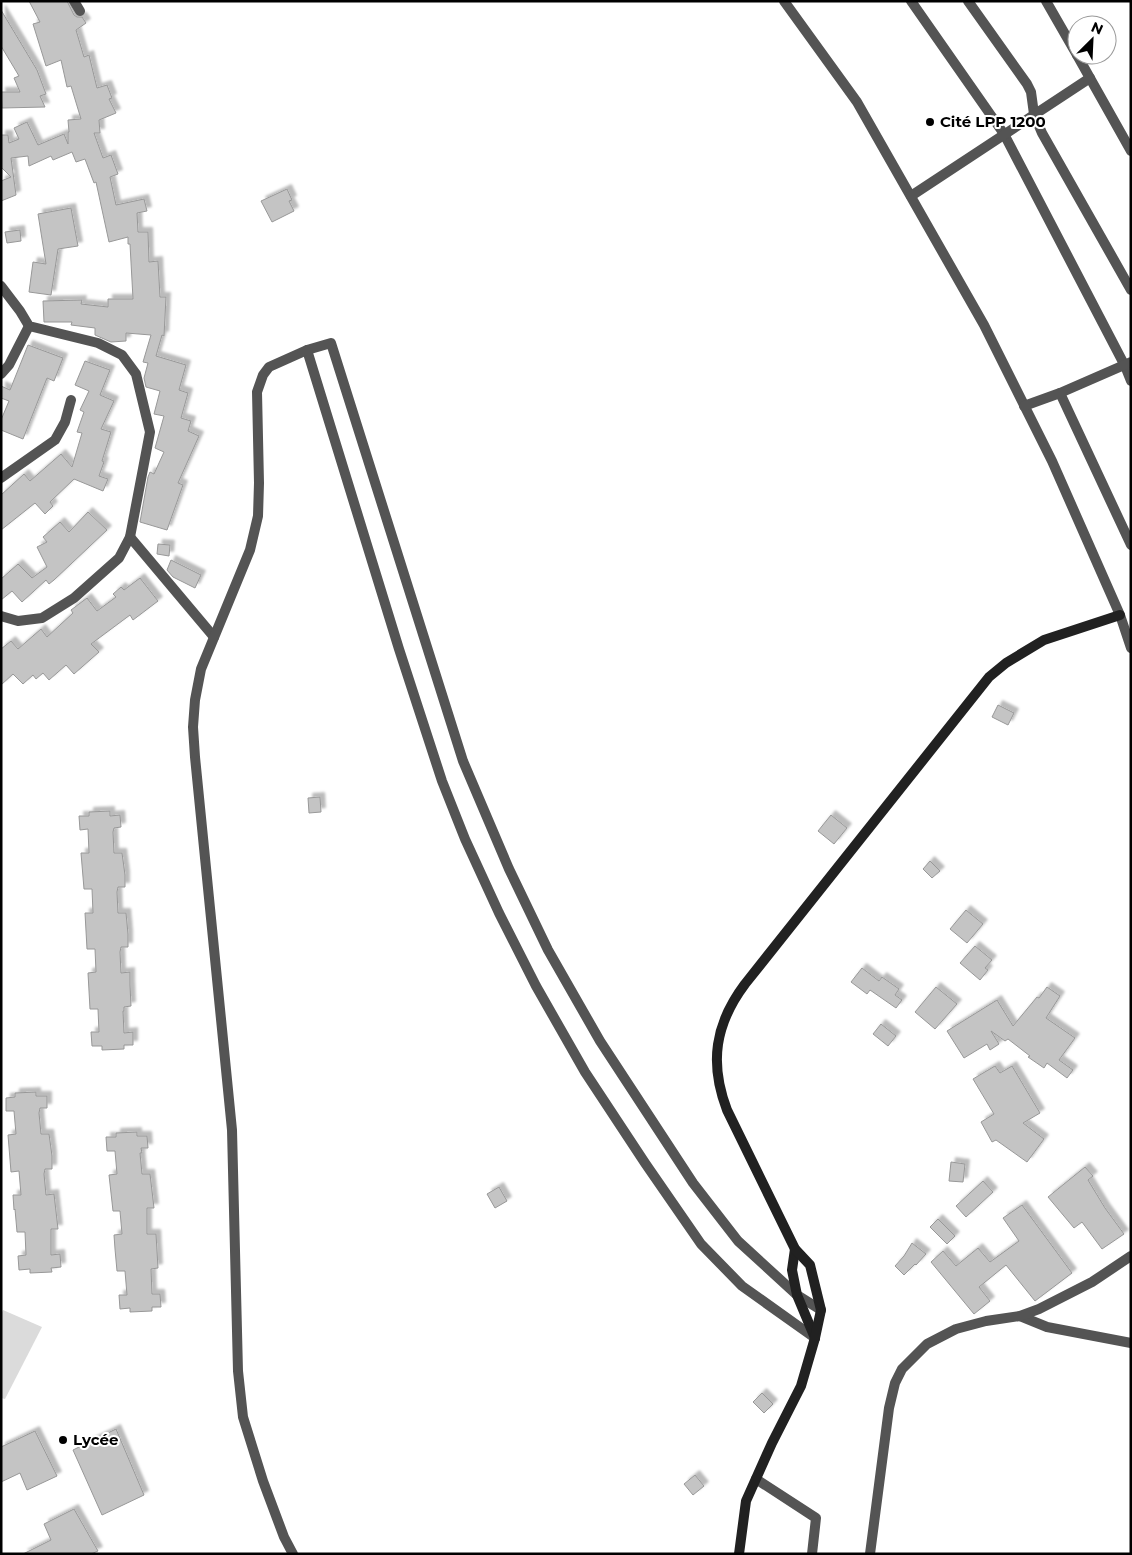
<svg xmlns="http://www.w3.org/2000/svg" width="1132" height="1555" viewBox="0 0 1132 1555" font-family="Montserrat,sans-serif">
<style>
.green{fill:#dbdbdb}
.building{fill:#c4c4c4;stroke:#989898;filter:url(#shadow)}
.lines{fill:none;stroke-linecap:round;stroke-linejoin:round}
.street{stroke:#545454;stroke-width:10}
.secondary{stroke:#212121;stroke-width:10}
.poi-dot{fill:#000;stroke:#fff;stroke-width:2}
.labels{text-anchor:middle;stroke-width:4;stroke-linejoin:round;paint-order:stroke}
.poi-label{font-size:15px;font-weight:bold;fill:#000;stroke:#fff;text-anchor:start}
</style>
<defs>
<filter id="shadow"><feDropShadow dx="4.5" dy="-4.5" stdDeviation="1" flood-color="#0004"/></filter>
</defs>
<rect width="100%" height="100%" fill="#fff"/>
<polygon class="green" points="3,1310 42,1327 5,1399 1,1398 1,1314"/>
<g class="building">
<polygon points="29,1 67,1 74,15 77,17 82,17 86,23 76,30 84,57 89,55 97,88 107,85 112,98 109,99 116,113 99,120 100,133 94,133 103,158 111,155 118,174 110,177 116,205 144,199 147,211 137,213 138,232 148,232 149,262 158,261 160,297 166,297 164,336 162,335 156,356 186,365 179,390 188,393 181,418 191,421 188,431 199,436 178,483 183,485 167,530 140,522 148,477 150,472 154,474 164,452 155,448 164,416 154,414 160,391 146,387 144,378 148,363 143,362 151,335 126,333 126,341 111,342 95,335 95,328 71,325 72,322 44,322 43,301 82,300 81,304 108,307 108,299 133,299 130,244 128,244 128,237 109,242 96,182 94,183 85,159 76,162 72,152 53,160 51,156 29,166 28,156 11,158 16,195 1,201 1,181 11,177 1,167 1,135 8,135 9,143 19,139 14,128 27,122 38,145 64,134 68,144 68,132 69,132 68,120 81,119 71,86 67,87 61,60 46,66 33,24 40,22"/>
<polygon points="1,10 37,70 46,94 40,96 45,107 2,108 1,92 20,92 14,78 19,76 1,46"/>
<polygon points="287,189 292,200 289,201 294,211 272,222 261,201"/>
<polygon points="71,208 78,246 58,249 51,295 29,292 33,262 46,264 38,214"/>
<polygon points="20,230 21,241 7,243 5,232"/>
<polygon points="28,345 63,358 54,381 47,378 23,439 1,430 1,420 9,401 1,398 1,386 10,390"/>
<polygon points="85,361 110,370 100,395 114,401 101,429 111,432 102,461 104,462 99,476 108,479 103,491 74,479 50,502 53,506 45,514 35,503 1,530 1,495 24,474 30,481 61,454 72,467 82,433 77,432 84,412 80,410 89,391 75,385"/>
<polygon points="88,512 107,530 54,580 49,584 46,580 22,602 12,591 1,600 1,579 18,564 32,578 47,567 37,547 47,542 43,537 60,522 69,532"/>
<polygon points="158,544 170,545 169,556 157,554"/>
<polygon points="171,560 201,575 195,588 173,577 167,570"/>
<polygon points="140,578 158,601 133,620 130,615 91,644 99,652 74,674 66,665 49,680 43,673 36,679 33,675 23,684 13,674 1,685 1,649 11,641 18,649 41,629 47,637 73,613 71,610 87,598 97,611 116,597 113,594 121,587 124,590"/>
<polygon points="998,705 1014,713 1008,725 992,717"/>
<polygon points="320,797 321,812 309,813 308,798"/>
<polygon points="110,811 110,816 120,815 121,827 114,828 113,832 114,853 122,853 125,875 125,887 118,887 117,892 118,913 126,913 128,934 128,947 121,947 120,952 121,973 130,972 130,985 131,1006 124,1007 124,1011 123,1011 124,1033 133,1032 133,1045 124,1045 124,1049 102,1050 102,1046 92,1046 91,1032 99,1032 98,1009 90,1009 88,973 96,972 95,949 87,949 85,913 93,913 92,889 84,889 81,853 89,853 88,829 80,830 79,816 89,816 89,812"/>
<polygon points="831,815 847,828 834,844 818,831"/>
<polygon points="930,861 940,871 932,878 923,869"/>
<polygon points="966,910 983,924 967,943 950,929"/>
<polygon points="975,946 992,960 985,968 988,970 980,980 960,963"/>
<polygon points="862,968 879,981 882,977 899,989 895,995 902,1000 896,1008 870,990 867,994 851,982"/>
<polygon points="936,987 957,1004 935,1029 915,1012"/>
<polygon points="1047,987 1060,996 1046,1018 1075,1038 1059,1060 1073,1070 1067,1078 1047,1063 1044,1068 1028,1057 1030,1056 1008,1039 1005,1041 991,1031 999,1044 990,1050 987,1044 964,1058 947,1031 997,1000 1013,1026 1037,997 1039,998"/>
<polygon points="881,1024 896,1036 888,1046 873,1034"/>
<polygon points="995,1066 1000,1073 1012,1066 1040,1113 1023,1123 1044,1139 1027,1162 996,1140 992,1142 981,1122 994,1114 973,1079"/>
<polygon points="36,1092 36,1096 47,1096 47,1108 40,1108 39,1113 41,1134 49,1134 52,1156 52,1169 45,1169 44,1174 46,1195 54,1194 58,1229 51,1229 51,1255 60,1254 61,1267 51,1268 52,1272 30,1273 30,1269 19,1270 18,1256 26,1255 25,1232 17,1232 15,1209 14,1210 13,1195 21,1195 19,1171 11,1172 8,1135 16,1134 14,1111 6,1111 6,1098 15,1097 15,1093"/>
<polygon points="137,1132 137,1136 147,1136 148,1148 141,1148 142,1153 140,1153 142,1174 150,1174 154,1208 147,1208 147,1234 156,1234 158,1268 151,1269 152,1294 160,1294 161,1307 152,1307 152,1311 130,1312 130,1308 120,1309 119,1295 127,1295 125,1271 117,1271 115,1249 114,1235 122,1234 120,1211 113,1211 109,1175 117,1174 115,1151 107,1151 106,1137 116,1137 116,1133"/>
<polygon points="951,1162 965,1164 963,1182 949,1181"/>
<polygon points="1085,1167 1093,1176 1088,1180 1105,1208 1124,1234 1102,1249 1082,1222 1074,1228 1048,1197"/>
<polygon points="983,1181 993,1192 966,1217 956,1206"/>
<polygon points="499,1187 507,1201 495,1208 487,1194"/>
<polygon points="1022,1205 1072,1273 1035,1301 1006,1265 979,1287 990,1301 974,1314 931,1262 943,1251 956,1266 978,1248 990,1262 1019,1241 1003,1218"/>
<polygon points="938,1219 955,1236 947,1244 930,1227"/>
<polygon points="912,1243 926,1254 916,1265 915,1264 904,1275 895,1266 904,1256"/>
<polygon points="762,1393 773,1404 764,1413 753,1402"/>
<polygon points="116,1429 144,1495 102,1515 73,1450"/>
<polygon points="35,1431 57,1476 27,1490 20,1473 1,1482 1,1447"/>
<polygon points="695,1475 704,1486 693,1495 684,1484"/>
<polygon points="74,1509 98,1551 91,1554 23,1554 51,1540 44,1524"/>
</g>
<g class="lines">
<g class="street">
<polyline points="74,1 80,11"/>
<polyline points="784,1 857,102 984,325 1052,461 1120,615 1131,648"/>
<polyline points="911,1 1004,134 1125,366 1131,381"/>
<polyline points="968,1 1027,84 1031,92 1034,114 1042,133 1131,290"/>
<polyline points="1046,1 1077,55"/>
<polyline points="1077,55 1131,151"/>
<polyline points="911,196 1090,78"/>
<polyline points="1,286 20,311 29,326 98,343 122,355 136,374 150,432 130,537 119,558 74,598 42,618 18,621 1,616"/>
<polyline points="307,350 399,649 442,781 465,839 499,913 536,986 585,1072 645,1163 701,1244 742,1286 815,1338"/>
<polyline points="1,374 9,365 29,326"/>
<polyline points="1060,393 1131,545"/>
<polyline points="1024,406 1060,393 1131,362"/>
<polyline points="1,478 55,440 65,422 71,400"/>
<polyline points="130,537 214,637"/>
<polyline points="1020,1316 1047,1327 1131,1343"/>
<polyline points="756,1479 816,1518 812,1554"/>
<polyline points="293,1554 284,1537 263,1481 243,1417 238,1371 232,1130 195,757 193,727 195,700 201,669 250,550 258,516 259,483 257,392 263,375 269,367 307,350 331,343 463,761 509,869 548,950 600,1041 693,1183 738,1241 797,1295 821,1310"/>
<polyline points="870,1554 889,1408 895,1383 902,1369 927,1344 956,1329 986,1321 1020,1316 1039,1309 1092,1282 1131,1256"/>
</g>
<g class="secondary">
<polyline points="795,1249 792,1270 797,1295 815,1338"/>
<path d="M739,1554L746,1501L772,1443L801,1386L815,1338L821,1310L810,1265L795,1249L727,1110C709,1063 715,1024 745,984L989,677L1006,663L1044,640L1120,615"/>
</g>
</g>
<g class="poi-dot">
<circle cx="930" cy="122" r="5"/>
<circle cx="63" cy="1440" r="5"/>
</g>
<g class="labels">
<g class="poi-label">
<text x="940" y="127">Cité LPP 1200</text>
<text x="73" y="1445">Lycée</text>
</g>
</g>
<rect width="1132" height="1555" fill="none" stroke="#000000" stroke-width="5"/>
<g transform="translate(1092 40) rotate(24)"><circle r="24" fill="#ffffff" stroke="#999999"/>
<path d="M0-4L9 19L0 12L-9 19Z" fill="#000000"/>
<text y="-8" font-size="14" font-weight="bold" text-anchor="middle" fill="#000000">N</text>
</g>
</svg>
